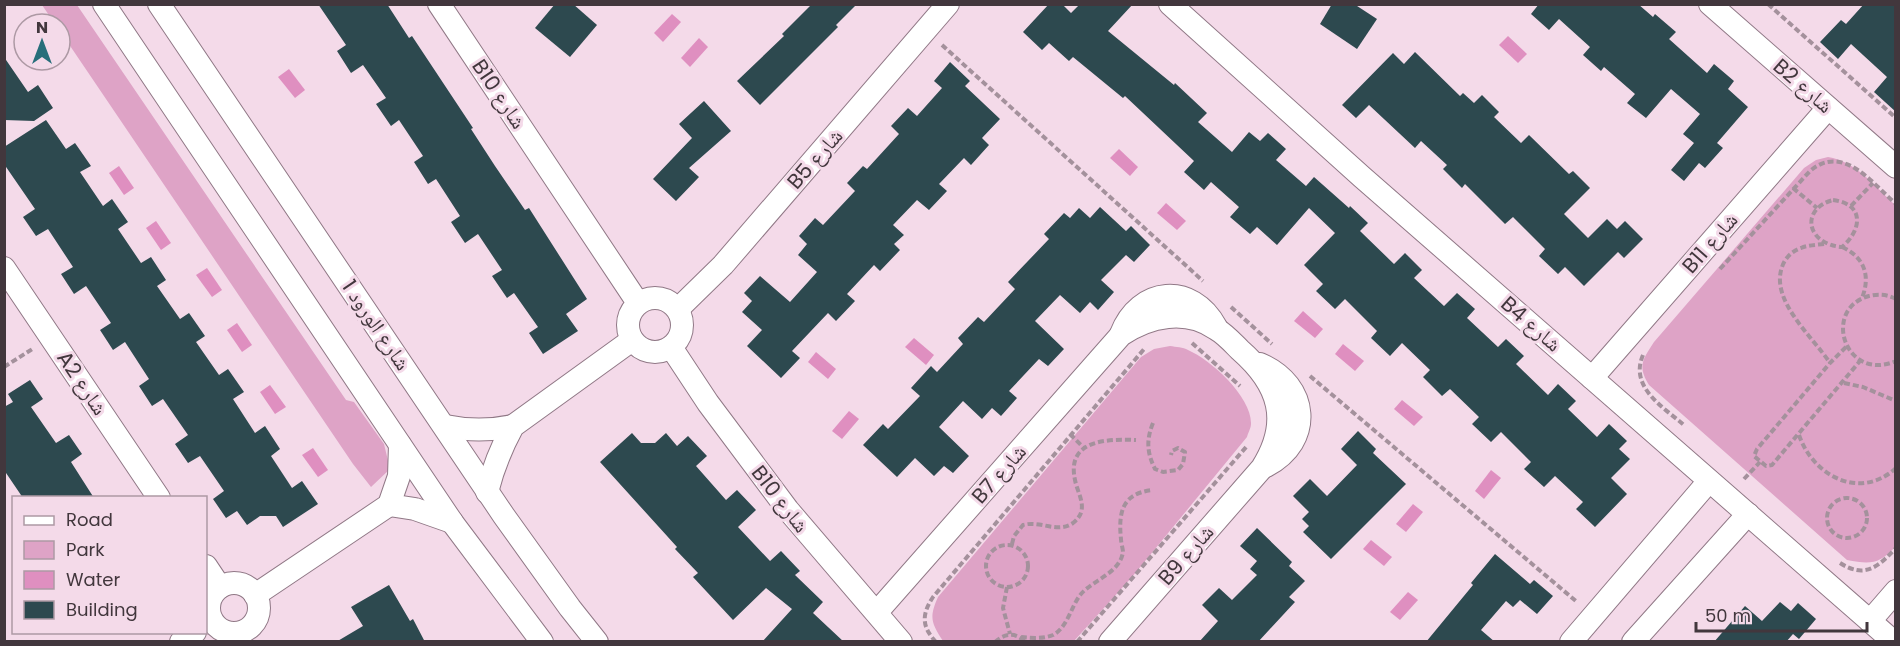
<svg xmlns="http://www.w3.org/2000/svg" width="1900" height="646" viewBox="0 0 1900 646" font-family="Poppins,'Noto Naskh Arabic',sans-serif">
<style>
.green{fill:#dea3c6}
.water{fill:#df8fc0}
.building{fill:#2d494f}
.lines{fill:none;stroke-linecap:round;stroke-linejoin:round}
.minor-casing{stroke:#907886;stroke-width:24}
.path{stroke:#a4919c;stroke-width:4;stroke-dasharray:6 3;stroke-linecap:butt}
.minor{stroke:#fff;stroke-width:22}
.labels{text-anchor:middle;stroke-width:6;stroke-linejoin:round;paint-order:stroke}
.street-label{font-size:21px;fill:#42373d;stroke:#f4dae9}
</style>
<rect width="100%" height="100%" fill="#f4dae9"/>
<g class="green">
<polygon points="42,5 77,5 346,400 354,402 384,444 390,469 371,487 353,464 60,31 60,24 55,24"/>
<path d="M1828,157C1855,161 1876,187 1895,205V547C1879,565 1869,564 1847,560L1649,385C1637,366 1643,359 1654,342L1804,168L1816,160Z"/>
<path d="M1170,346C1176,347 1183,347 1188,350C1211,360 1252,397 1251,424C1251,428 1248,433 1247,437L1132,577L1074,641H943C931,623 929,617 938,597L1141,357L1154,349Z"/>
</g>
<g class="water">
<polygon points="672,14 681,22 663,42 654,33"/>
<polygon points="1508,36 1527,54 1518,63 1499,45"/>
<polygon points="699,38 708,47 690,67 681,58"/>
<polygon points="289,69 305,90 295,98 278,77"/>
<polygon points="1119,149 1138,167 1130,176 1110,158"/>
<polygon points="119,166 134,188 124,195 109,173"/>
<polygon points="1166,203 1186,221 1177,230 1157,213"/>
<polygon points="156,221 171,243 161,250 146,228"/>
<polygon points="207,268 222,290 212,297 196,275"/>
<polygon points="1303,311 1323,329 1315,338 1294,321"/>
<polygon points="237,323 252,345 242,352 227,330"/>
<polygon points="914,338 934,355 926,365 905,347"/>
<polygon points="1343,344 1364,361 1355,371 1335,354"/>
<polygon points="816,352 836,369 828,379 808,362"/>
<polygon points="270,385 286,407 275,414 260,392"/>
<polygon points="1402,400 1423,417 1414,426 1394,409"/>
<polygon points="849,411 859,419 842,439 832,431"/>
<polygon points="313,448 328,470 318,477 302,455"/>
<polygon points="1491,470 1501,478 1484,499 1475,491"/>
<polygon points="1413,504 1423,512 1406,532 1396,524"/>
<polygon points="1371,540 1392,557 1384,566 1363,549"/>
<polygon points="1408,592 1418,600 1400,620 1390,612"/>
</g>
<g class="building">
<polygon points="318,4 387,4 409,38 412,36 473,128 471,129 495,166 525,210 529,208 587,299 566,314 578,331 543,354 529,333 538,327 514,293 507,298 492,276 502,270 478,234 465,243 451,222 460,216 436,179 428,184 414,162 423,156 399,120 391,126 376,104 386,98 363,65 351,73 337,51 346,45"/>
<polygon points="555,4 573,4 597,25 570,57 535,28"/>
<polygon points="812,4 857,4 836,25 838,27 760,105 737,81 784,36 782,34"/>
<polygon points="1049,4 1062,4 1071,13 1080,4 1133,4 1108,31 1174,85 1175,83 1207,113 1198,122 1232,152 1249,132 1260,141 1268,133 1286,149 1276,160 1306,186 1314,177 1349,208 1350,206 1368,223 1360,231 1394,264 1405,253 1422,270 1414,278 1444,306 1457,293 1475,309 1467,318 1498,347 1506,339 1524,356 1516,364 1548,395 1558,384 1576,401 1568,409 1597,437 1609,424 1627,441 1619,449 1630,459 1611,478 1627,494 1595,527 1576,509 1583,502 1555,476 1544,487 1524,469 1531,462 1501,432 1491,442 1472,424 1479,417 1450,389 1442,396 1423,377 1430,370 1402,343 1390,356 1371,338 1377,331 1345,299 1335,309 1316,291 1323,284 1304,265 1335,233 1309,208 1277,245 1257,227 1250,234 1230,217 1239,207 1211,182 1204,190 1184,172 1194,161 1125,96 1123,98 1073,57 1069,61 1049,43 1042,50 1023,32"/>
<polygon points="1332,4 1354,4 1377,19 1357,49 1320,24"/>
<polygon points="1539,4 1638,4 1653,17 1655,14 1676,32 1669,39 1707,73 1714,64 1734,81 1728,89 1748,107 1717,143 1723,148 1705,168 1699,163 1684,181 1671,170 1694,143 1683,134 1700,114 1671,89 1646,118 1627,103 1635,94 1604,67 1601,71 1583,55 1590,47 1559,19 1549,30 1531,14"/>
<polygon points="1864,4 1896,4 1896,112 1874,92 1887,77 1851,44 1838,59 1820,42 1841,20 1846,24"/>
<polygon points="1415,52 1460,96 1463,93 1474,103 1482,95 1499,112 1494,117 1521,143 1529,135 1569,174 1573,171 1590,188 1564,214 1588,238 1607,219 1617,229 1625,221 1643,239 1624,258 1618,252 1584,286 1565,267 1558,274 1539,256 1545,249 1513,217 1505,224 1465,184 1462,188 1443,169 1447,165 1421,141 1415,148 1369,105 1356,118 1342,105 1393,53 1404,64"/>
<polygon points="4,57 28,92 38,85 53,108 34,121 4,120"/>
<polygon points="950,62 970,81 965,86 1000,119 982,138 989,145 971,165 964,158 939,184 947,191 929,210 917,200 893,225 904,235 894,244 900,250 880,271 874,265 847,294 855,301 836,321 828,313 792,351 800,358 781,378 747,346 762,330 742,312 752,301 744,293 760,276 790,302 817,272 798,255 807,244 799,236 815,218 823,225 855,191 847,183 863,166 867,169 899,134 891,126 908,108 917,116 942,88 934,81"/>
<polygon points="704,101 731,131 689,168 699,177 676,201 653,179 692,138 679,124"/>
<polygon points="46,120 66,149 75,143 91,166 80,172 103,206 112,199 128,222 118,229 141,263 151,257 166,280 157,286 180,319 189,313 205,336 196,342 219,375 228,369 244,392 233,399 255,433 265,426 280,449 271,456 292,488 302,481 318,504 283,527 276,516 260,516 247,525 237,511 226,518 213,499 224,491 200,456 188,463 175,444 188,435 163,399 152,406 139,386 149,379 125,342 113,350 100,330 111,323 86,286 74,294 61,274 73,267 48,229 36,236 23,217 35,209 4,164 4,147"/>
<polygon points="1100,207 1126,231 1131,226 1150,245 1134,262 1126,255 1101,280 1114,292 1098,310 1090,302 1080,313 1060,295 1035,321 1064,349 1048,366 1039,359 1009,391 1017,398 1001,416 992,408 982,419 963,401 939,427 969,456 953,473 944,466 934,476 915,458 897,477 863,445 883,424 888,429 920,396 911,388 931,366 937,372 963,344 958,338 978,317 984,322 1015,289 1008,282 1049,239 1044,234 1064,213 1070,218 1079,208 1090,218"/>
<polygon points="30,380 43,399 31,407 56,443 69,435 82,454 71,462 94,498 23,498 4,470 4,407 13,402 8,394"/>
<polygon points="1358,431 1376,449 1373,453 1406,484 1331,559 1303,532 1309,526 1302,519 1309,512 1293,496 1310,479 1327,496 1357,465 1341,449"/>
<polygon points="632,433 641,443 655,443 666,433 677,446 688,436 707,456 696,466 726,500 737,490 756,510 738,527 770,561 781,551 800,571 795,575 823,602 813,613 844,642 762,642 792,609 766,588 733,620 693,577 698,573 675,549 677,547 600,462"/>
<polygon points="1257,528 1292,562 1289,566 1305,581 1289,597 1295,602 1258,642 1199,642 1218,621 1202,605 1219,588 1232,600 1257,575 1250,569 1257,561 1240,546"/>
<polygon points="1495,554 1530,584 1534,580 1553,596 1537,614 1520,600 1513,607 1506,601 1481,630 1495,642 1426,642 1473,585 1471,583"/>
<polygon points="389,585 410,621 413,619 425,642 336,642 363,626 351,607"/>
<polygon points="1780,602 1791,611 1798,603 1816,619 1799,639 1793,634 1786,642 1714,642 1745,606 1762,621"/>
</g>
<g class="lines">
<g class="minor-casing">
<g id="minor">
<polyline points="104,4 452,522 542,642"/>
<polyline points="159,4 504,516 570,608 597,642"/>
<polyline points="439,4 638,303"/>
<polyline points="1170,4 1362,177 1894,642"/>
<polyline points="1710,4 1896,167"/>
<polyline points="4,268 159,498"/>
<circle cx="655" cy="325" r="27"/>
<polyline points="678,309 723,265 948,4"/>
<path d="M1121,334C1139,287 1192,282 1216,327"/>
<polyline points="671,347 708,403 788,510 901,642"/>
<path d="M1260,364C1309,385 1314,441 1266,466"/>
<polyline points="1592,378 1828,108"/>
<path d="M445,426C469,431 489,431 513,426"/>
<path d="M487,492C493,468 501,448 513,426L632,340"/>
<polyline points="389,505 415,509 452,522"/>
<polyline points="206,566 220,587"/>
<circle cx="234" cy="608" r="25"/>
<polyline points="255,595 389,505 399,476 400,445"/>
<path d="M877,612L1121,335C1149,316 1186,308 1216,329C1225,334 1233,343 1240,350C1280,385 1291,422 1262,468L1110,642"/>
<polyline points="1870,621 1896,591"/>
<polyline points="181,642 195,632"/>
<polyline points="1571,642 1709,481"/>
<polyline points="1633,642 1748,514"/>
</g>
</g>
<g class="path">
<polyline points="1768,4 1896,118"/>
<polyline points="942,45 1203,281"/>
<polyline points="1793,188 1817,208"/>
<path d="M1833,200C1865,204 1862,230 1842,247C1806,244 1800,209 1833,200Z"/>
<polyline points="1851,206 1873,183"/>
<path d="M1824,244C1816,245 1808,245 1801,248C1792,251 1785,258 1782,267C1770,301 1813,337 1830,363"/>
<path d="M1842,247C1864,257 1871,275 1862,298"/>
<path d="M1720,269L1810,171C1843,143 1872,183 1896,204"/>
<path d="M1896,299C1887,294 1878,294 1869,296C1821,309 1845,383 1896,361"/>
<polyline points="1231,307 1272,344"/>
<polyline points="1192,343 1240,386"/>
<polyline points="1846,347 1830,363 1757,449 1754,456 1766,466 1772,465 1860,361"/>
<path d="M1643,355C1629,387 1663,407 1684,425"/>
<polyline points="4,367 34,348"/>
<polyline points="1310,376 1577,602"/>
<polyline points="1844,383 1863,387 1896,401"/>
<path d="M1153,423C1146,440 1147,453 1155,469L1163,472L1178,470L1183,464L1185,452L1178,448L1172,451L1171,455"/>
<polyline points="1070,434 1084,448"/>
<path d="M1799,435C1813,476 1860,501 1896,468"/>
<polyline points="1744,479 1760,462"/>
<circle cx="1847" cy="518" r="20"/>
<path d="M1012,544L1014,536L1023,525C1041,520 1057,534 1073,523C1090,510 1078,495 1075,480C1066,439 1108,439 1136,440"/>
<circle cx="1007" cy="566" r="21"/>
<path d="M1840,563C1865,579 1878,567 1896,548"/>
<polyline points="1007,587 1003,608 1010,634"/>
<path d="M1021,637C1031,638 1043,639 1053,635C1068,627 1071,606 1081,594C1093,580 1120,573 1123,552C1123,549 1121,543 1121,539C1118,511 1123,493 1153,490"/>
<path d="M936,642C921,626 922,614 933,597L1145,348"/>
<path d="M995,642C1005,633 1016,632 1025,642"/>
<polyline points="1077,642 1247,446"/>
</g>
<use href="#minor" class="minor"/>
</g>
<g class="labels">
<g class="street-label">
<text transform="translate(1803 86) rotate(41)" y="7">B2 شارع</text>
<text transform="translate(499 94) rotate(56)" y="7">B10 شارع</text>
<text transform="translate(815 159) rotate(-49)" y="7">B5 شارع</text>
<text transform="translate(1710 243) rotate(-49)" y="7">B11 شارع</text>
<text transform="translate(1531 324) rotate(41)" y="7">B4 شارع</text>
<text transform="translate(376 325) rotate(56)" y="7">شارع الورود 1</text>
<text transform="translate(82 383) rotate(56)" y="7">A2 شارع</text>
<text transform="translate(999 474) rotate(-49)" y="7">B7 شارع</text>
<text transform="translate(780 499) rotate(52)" y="7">B10 شارع</text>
<text transform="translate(1186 555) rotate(-49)" y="7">B9 شارع</text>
</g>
</g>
<rect width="1900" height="646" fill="none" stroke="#42373d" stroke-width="12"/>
<rect x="12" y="496" width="195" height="138" fill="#f4dae9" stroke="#ad99a4" stroke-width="1.5"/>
<rect x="24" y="516" width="30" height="9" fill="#ffffff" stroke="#ad99a4" stroke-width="1.5"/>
<text x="66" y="526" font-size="18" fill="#42373d">Road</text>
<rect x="24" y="541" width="30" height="18" fill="#dea3c6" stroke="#ad99a4" stroke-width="1.5"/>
<text x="66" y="556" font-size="18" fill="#42373d">Park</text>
<rect x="24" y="571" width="30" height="18" fill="#df8fc0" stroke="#ad99a4" stroke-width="1.5"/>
<text x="66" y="586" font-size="18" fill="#42373d">Water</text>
<rect x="24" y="601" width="30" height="18" fill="#2d494f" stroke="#ad99a4" stroke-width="1.5"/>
<text x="66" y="616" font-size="18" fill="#42373d">Building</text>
<g transform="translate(42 42)"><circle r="28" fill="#f4dae9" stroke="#ad99a4" stroke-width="1.5"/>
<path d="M0-4.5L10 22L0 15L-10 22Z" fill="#276e7a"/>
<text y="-9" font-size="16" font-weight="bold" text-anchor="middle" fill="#42373d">N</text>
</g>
<path d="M1696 622v9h171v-9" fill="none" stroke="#42373d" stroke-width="3"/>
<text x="1705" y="622" font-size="18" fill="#42373d" stroke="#f4dae9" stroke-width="4.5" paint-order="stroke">50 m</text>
</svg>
